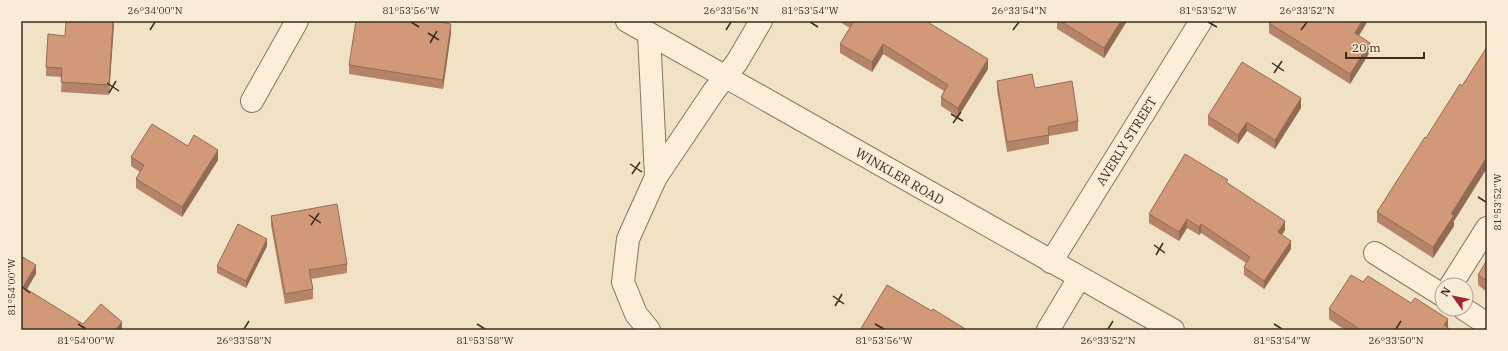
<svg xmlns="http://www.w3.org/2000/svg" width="1508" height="351" viewBox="0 0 1508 351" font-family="'IBM Plex Serif',serif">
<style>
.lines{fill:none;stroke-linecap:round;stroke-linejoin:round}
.minor-casing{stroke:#8e735a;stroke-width:24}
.minor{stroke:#fbefda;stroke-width:22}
.wall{fill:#b58468}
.shaded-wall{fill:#936b55}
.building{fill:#d29979;stroke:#936b55}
.ticks{fill:none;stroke:#3e2c1f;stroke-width:1.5}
.labels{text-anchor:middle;stroke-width:3;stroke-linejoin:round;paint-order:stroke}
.street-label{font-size:13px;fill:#3e2c1f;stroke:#f8ecd6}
.neatline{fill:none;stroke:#3e2c1f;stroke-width:1.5}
.ticks-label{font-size:10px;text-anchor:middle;fill:#3e2c1f}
</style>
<rect width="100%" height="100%" fill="#f1e2c6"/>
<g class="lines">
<g class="minor-casing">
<g id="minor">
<polyline points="627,21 1173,330"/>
<polyline points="649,34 656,177"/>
<polyline points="252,101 297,21"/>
<polyline points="1375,253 1442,295"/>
<polyline points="1051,262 1201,21"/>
<polyline points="1451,285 1487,228"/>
<polyline points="1464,309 1487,324"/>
<polyline points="649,330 636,314 623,282 628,239 656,177 714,91 737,62 761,21"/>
<polyline points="1048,330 1079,278"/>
</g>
</g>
<use href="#minor" class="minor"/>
</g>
<g class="wall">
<polygon points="114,21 109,95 61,92 62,77 46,76 46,67 65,36"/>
<polygon points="838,21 926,21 988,69 958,117 941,106 941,97 944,91 883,54 872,72 840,53 840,44 850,28"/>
<polygon points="1057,21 1127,21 1104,58 1057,29"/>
<polygon points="1269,23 1359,36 1370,52 1350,84 1269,33"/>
<polygon points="451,33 443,89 349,74 349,65"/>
<polygon points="1487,47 1487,168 1454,221 1454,226 1433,258 1377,222 1377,212 1426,138 1462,86"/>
<polygon points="997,81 1035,88 1078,121 1078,131 1049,136 1049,144 1007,152 997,90"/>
<polygon points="1301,108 1275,149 1247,131 1238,144 1208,125 1208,116"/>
<polygon points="188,146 218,160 182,217 136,188 136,179 140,172 131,166 131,157"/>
<polygon points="1228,183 1285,230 1282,235 1291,249 1264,289 1244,275 1244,267 1246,263 1201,233 1199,235 1187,228 1179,241 1149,223 1149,214"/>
<polygon points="271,216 347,264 347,273 311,279 313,289 313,299 285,304 271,225"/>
<polygon points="267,246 246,288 217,273 217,266"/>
<polygon points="1487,260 1487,292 1478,285 1478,275"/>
<polygon points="1363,282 1448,328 1451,330 1345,330 1329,319 1329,309"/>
</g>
<g class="shaded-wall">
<polygon points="113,21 114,25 109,95 109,85"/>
<polygon points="1121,21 1127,21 1104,58 1104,48"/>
<polygon points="1362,21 1368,21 1355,42 1355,33"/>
<polygon points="451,24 451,33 443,89 443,80"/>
<polygon points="1370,43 1370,52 1350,84 1350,74"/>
<polygon points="883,44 883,54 872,72 872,62"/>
<polygon points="988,59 988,69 958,117 958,108"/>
<polygon points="1301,98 1301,108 1275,149 1275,140"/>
<polygon points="1247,122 1247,131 1238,144 1238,135"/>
<polygon points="218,150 218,160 182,217 182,207"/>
<polygon points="1487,157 1487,168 1454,221 1454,226 1433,258 1433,247 1451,214"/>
<polygon points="1187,219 1187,228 1179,241 1179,232"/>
<polygon points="1285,221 1285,230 1278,240 1278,232"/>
<polygon points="1201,224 1201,233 1199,235 1199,227"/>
<polygon points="267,239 267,246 246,288 246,281"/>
<polygon points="1291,241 1291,249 1264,289 1264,281"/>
<polygon points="36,265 36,274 23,296 23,287"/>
<polygon points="1448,319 1448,330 1444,325"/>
<polygon points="122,322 122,330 115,330"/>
</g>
<g class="building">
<polygon points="66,21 113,21 109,85 61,82 62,68 46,67 48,34 65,36"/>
<polygon points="356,21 434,21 451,24 443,80 349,65"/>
<polygon points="853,21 926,21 988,59 958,108 941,97 948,85 883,44 872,62 840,44 854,21"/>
<polygon points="1060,21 1121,21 1104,48"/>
<polygon points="1270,21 1362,21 1355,33 1370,43 1350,74 1269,23"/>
<polygon points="1487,47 1487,157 1451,214 1454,215 1433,247 1377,212 1425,137 1426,138 1460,84 1462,86"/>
<polygon points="1242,62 1301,98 1275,140 1247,122 1238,135 1208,116"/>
<polygon points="1032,74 1035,88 1072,81 1078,121 1048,127 1049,135 1007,142 997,81"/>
<polygon points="152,124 188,146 194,135 218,150 182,207 136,179 144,165 131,157"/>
<polygon points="1185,154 1228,180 1226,182 1285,221 1278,232 1291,241 1264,281 1244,267 1250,257 1201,224 1199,227 1187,219 1179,232 1149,214"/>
<polygon points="337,204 347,264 309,270 313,289 285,294 271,216"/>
<polygon points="238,224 267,239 246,281 217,266"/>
<polygon points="21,256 36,265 23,287 83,324 101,304 122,322 115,330 21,330"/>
<polygon points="1487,260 1487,281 1478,275"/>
<polygon points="1351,275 1363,282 1368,276 1411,303 1415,298 1448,319 1444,325 1451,330 1361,330 1329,309"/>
<polygon points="887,285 932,311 933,309 967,330 860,330"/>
</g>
<path class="ticks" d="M411,22L419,27M810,22L818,27M1208,22L1217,27M150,30L155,22M726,30L731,22M1013,30L1019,22M1301,30L1307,22M428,33L439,40M430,43L437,31M1272,63L1284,71M1274,73L1282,61M107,83L119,91M109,93L116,81M951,114L963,121M953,123L961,112M630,164L642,172M632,174L640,162M1478,197L1486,202M309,215L321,223M311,225L319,213M1154,245L1165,253M1156,255L1163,243M22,287L30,293M833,296L844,304M835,306L842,294M78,324L86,329M477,324L485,329M875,324L884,329M1274,324L1282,329M244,329L249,321M1108,329L1113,321M1396,329L1401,321"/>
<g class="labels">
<g class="street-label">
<text transform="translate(1126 141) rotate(-58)" y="5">AVERLY STREET</text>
<text transform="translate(900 176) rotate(30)" y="5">WINKLER ROAD</text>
</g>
</g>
<rect width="1508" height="351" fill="none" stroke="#f8ecd6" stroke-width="44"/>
<g transform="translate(1454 297) rotate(303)"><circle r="19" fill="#f8ecd6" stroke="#ae9f8d"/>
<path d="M0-3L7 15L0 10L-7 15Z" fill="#a2262e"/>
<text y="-6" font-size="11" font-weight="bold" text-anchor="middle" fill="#3e2c1f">N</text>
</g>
<path d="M1346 52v6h78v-6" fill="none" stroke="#3e2c1f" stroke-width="2"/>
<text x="1352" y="52" font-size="12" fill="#3e2c1f" stroke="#f8ecd6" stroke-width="3" paint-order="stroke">20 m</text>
<rect x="22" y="22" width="1464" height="307" class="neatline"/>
<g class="ticks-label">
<text x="155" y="14">26°34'00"N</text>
<text x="411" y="14">81°53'56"W</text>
<text x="731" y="14">26°33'56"N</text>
<text x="810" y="14">81°53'54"W</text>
<text x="1019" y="14">26°33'54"N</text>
<text x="1208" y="14">81°53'52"W</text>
<text x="1307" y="14">26°33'52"N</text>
<text transform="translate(1497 202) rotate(-90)" y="4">81°53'52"W</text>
<text transform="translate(11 287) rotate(-90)" y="4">81°54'00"W</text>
<text x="86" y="344">81°54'00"W</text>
<text x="244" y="344">26°33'58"N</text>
<text x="485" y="344">81°53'58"W</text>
<text x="884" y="344">81°53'56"W</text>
<text x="1108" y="344">26°33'52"N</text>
<text x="1282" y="344">81°53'54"W</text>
<text x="1396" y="344">26°33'50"N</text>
</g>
</svg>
